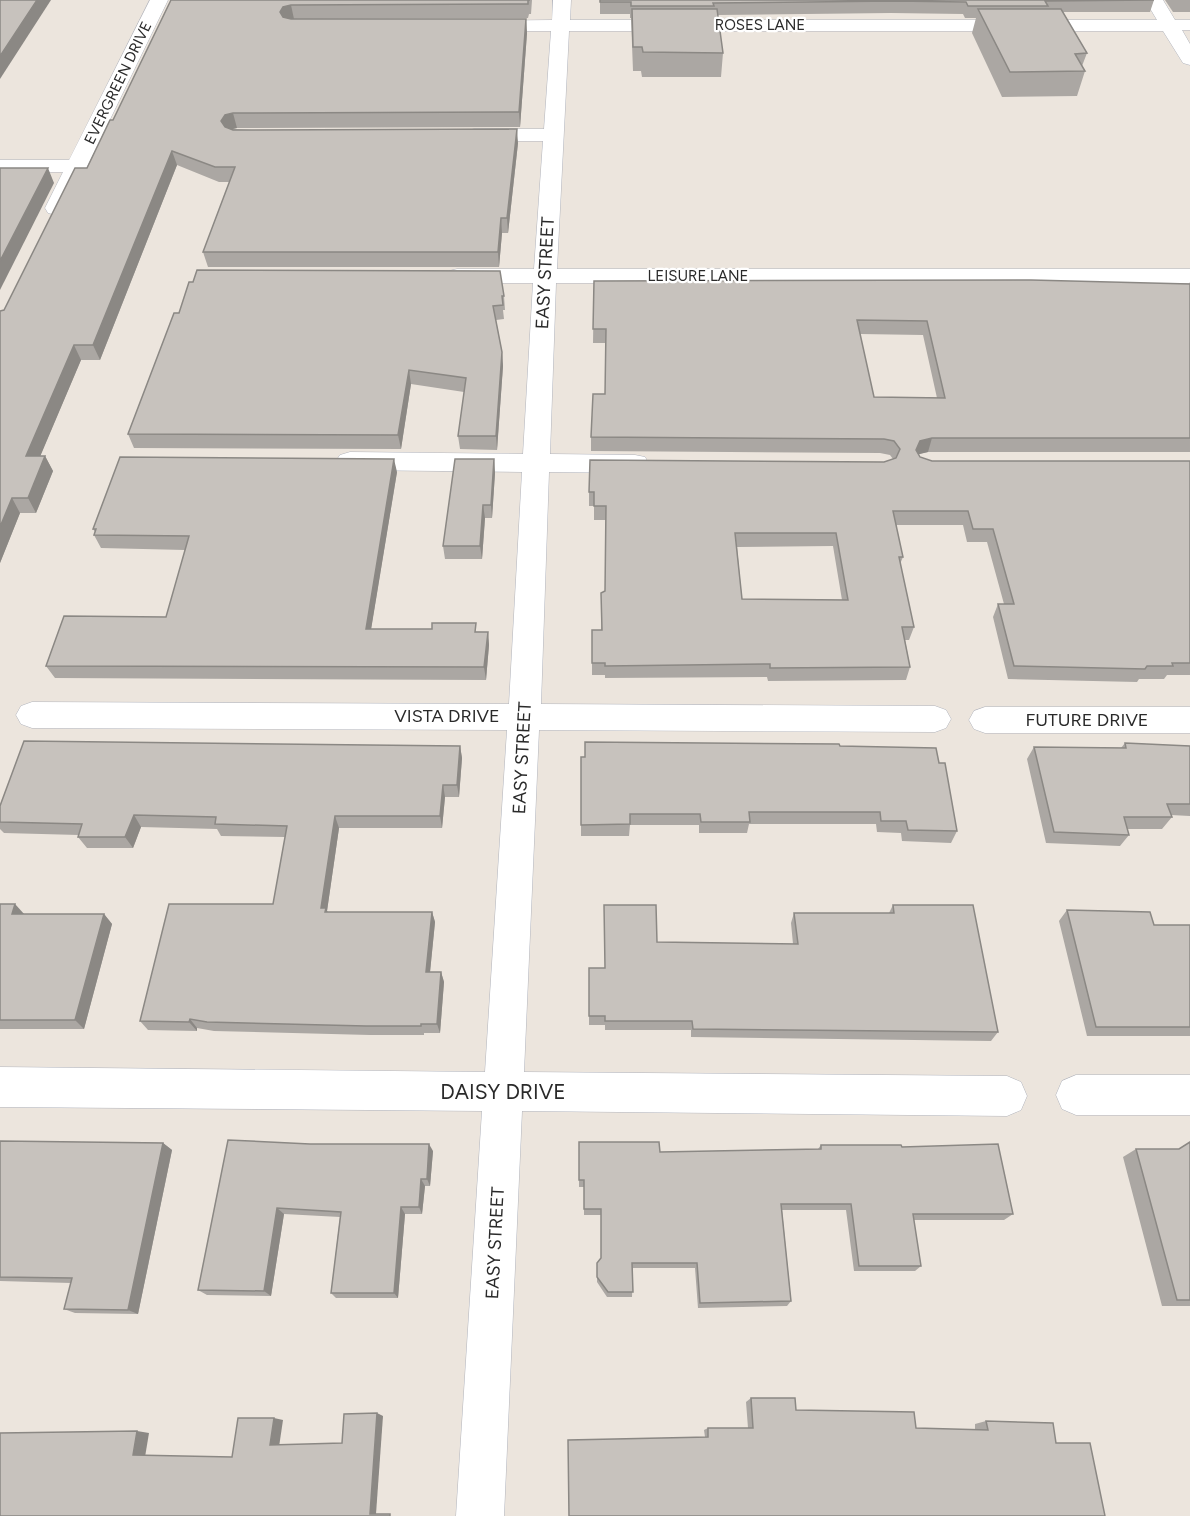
<svg xmlns="http://www.w3.org/2000/svg" width="1190" height="1516" viewBox="0 0 1190 1516" font-family="Figtree,sans-serif">
<style>
.lines{fill:none;stroke-linecap:round;stroke-linejoin:round}
.minor-casing{stroke:#b1b4bd;stroke-width:1}
.minor{fill:#fff;fill-rule:evenodd}
.wall{fill:#aba7a3;fill-rule:evenodd}
.shaded-wall{fill:#8b8884}
.building{fill:#c7c2bd;stroke:#8b8884;stroke-width:1.5;fill-rule:evenodd}
.labels{text-anchor:middle;stroke-width:4.5;stroke-linejoin:round;paint-order:stroke}
.far-street-label{font-size:15px;fill:#2a2a2a;stroke:#fff}
.street-label{font-size:18px;fill:#2a2a2a;stroke:#fff}
.near-street-label{font-size:21px;fill:#2a2a2a;stroke:#fff}
</style>
<rect width="100%" height="100%" fill="#ece5dd"/>
<g class="lines">
<g class="minor-casing">
<g id="minor">
<polygon points="150,0 168,0 67,208 64,213 56,215 48,213 45,208 63,172 0,172 0,160 69,160"/>
<polygon points="553,0 571,0 570,20 1157,20 1145,0 1163,0 1175,20 1190,20 1190,30 1182,30 1190,44 1190,65 1183,63 1163,31 569,31 557,269 1190,269 1190,283 556,283 550,454 635,455 645,457 649,464 645,471 635,473 549,472 541,704 935,706 946,710 951,719 946,728 935,732 539,730 524,1072 1007,1076 1021,1082 1027,1096 1021,1110 1007,1116 522,1111 504,1516 456,1516 482,1111 0,1107 0,1067 485,1072 507,730 32,728 21,724 16,715 21,706 32,702 509,704 522,472 350,470 340,467 336,461 340,455 350,452 523,454 533,283 457,283 449,281 445,276 449,271 457,269 534,269 543,141 474,141 467,139 464,135 467,131 474,129 544,129 551,31 481,31 475,30 472,26 475,22 481,21 552,20"/>
<polygon points="985,707 1190,707 1190,733 985,733 974,729 969,720 974,711"/>
<polygon points="1076,1075 1190,1075 1190,1115 1076,1115 1062,1109 1056,1095 1062,1081"/>
</g>
</g>
<use href="#minor" class="minor"/>
</g>
<g class="wall">
<polygon points="171,0 532,0 531,14 529,14 528,18 294,19 526,19 527,33 520,127 237,128 232,129 518,143 508,233 502,233 499,267 208,267 203,252 230,182 219,182 177,165 100,360 81,360 40,456 45,456 53,471 36,513 20,513 0,563 0,311 4,310 87,168 113,120"/>
<polygon points="600,0 1154,0 1150,12 1063,12 1087,53 1082,66 1085,71 1077,96 1002,97 972,33 976,18 965,18 963,14 891,13 717,15 723,53 721,77 642,77 641,71 633,71 631,18 630,18 630,14 600,14"/>
<polygon points="1165,0 1190,0 1190,12 1173,12"/>
<path d="M594,281L1189,284L1190,282V452H928L918,454L920,457L932,461H1190V675H1167L1164,679H1139L1137,682L1008,679L993,617L998,604H1004L987,542H967L963,525H896L903,557L900,564L914,627L909,640H905L910,667L906,680L768,681L767,677L605,678V675H592V630H601L605,591L606,520H594V506H589V492L884,462L893,459L890,455L880,453L591,451V437L605,394L606,343H593ZM860,334L923,335L937,398L874,397ZM833,546L842,600L742,599L737,547Z"/>
<polygon points="504,296 505,310 503,310 504,319 496,320 502,352 503,366 497,450 460,449 458,436 464,392 411,384 401,449 134,448 128,434 174,313"/>
<polygon points="494,459 495,473 492,518 485,518 482,559 445,559 443,546"/>
<polygon points="397,472 371,629 488,632 489,645 486,680 55,678 46,666 166,617 185,550 101,548 94,535 95,532 93,529"/>
<polygon points="1125,743 1190,746 1190,816 1171,815 1172,817 1162,829 1127,829 1129,835 1120,846 1046,843 1027,759 1034,747 1121,748"/>
<polygon points="460,746 462,758 459,797 445,797 442,828 339,828 327,911 328,912 432,912 435,922 430,972 441,972 444,982 440,1033 424,1033 424,1035 370,1035 214,1031 197,1028 197,1031 148,1030 140,1021 273,904 285,837 221,836 217,829 141,827 133,848 87,848 78,837 79,835 4,833 0,829 0,806"/>
<polygon points="840,746 939,763 957,831 951,843 902,841 901,833 877,832 876,824 749,824 747,833 699,833 699,825 630,825 629,836 581,836 581,757"/>
<polygon points="0,904 24,914 104,914 112,924 84,1029 0,1029"/>
<polygon points="893,905 998,1032 991,1041 691,1037 691,1030 605,1030 605,1025 589,1025 589,1016 604,968 657,942 793,944 791,923 794,913 889,913"/>
<polygon points="1067,910 1154,925 1190,925 1190,1036 1087,1036 1059,921"/>
<polygon points="228,1140 433,1151 430,1186 425,1186 422,1214 405,1214 398,1298 336,1298 331,1293 340,1217 284,1214 271,1296 207,1295 198,1290"/>
<polygon points="0,1141 163,1143 172,1150 138,1314 75,1313 64,1309 71,1283 0,1281"/>
<polygon points="1190,1142 1190,1306 1162,1306 1123,1157 1136,1149 1179,1149"/>
<polygon points="821,1145 902,1147 1013,1214 1004,1220 914,1220 921,1266 915,1271 854,1271 846,1210 782,1210 791,1301 787,1306 698,1308 695,1268 633,1268 632,1297 607,1297 597,1282 597,1263 601,1258 601,1215 584,1215 584,1187 579,1187 579,1180 660,1152 818,1149"/>
<polygon points="751,1398 796,1410 916,1428 975,1430 975,1424 986,1421 1056,1443 705,1437 704,1430 708,1428 748,1428 746,1402"/>
</g>
<g class="shaded-wall">
<polygon points="37,0 51,0 0,79 0,56"/>
<polygon points="291,5 294,19 286,21 280,12 283,7"/>
<polygon points="526,19 527,33 520,127 519,112"/>
<polygon points="233,113 237,128 229,130 225,136 221,121 225,115"/>
<polygon points="517,129 518,143 508,233 507,218"/>
<polygon points="172,151 177,165 100,360 93,345"/>
<polygon points="48,168 54,183 0,290 0,261"/>
<polygon points="501,218 502,233 499,267 498,252"/>
<polygon points="74,345 81,360 34,471 26,456"/>
<polygon points="502,352 503,366 497,450 496,436"/>
<polygon points="409,370 411,384 401,449 398,435"/>
<polygon points="932,438 928,452 916,455 916,450 920,441"/>
<polygon points="45,456 53,471 36,513 28,498"/>
<polygon points="394,459 397,472 369,642 366,629"/>
<polygon points="494,459 495,473 492,518 491,505"/>
<polygon points="12,498 20,513 0,563 0,527"/>
<polygon points="483,505 485,518 482,559 480,546"/>
<polygon points="488,632 489,645 486,680 484,667"/>
<polygon points="460,746 462,758 459,797 457,785"/>
<polygon points="443,785 445,797 442,828 440,816"/>
<polygon points="134,815 141,827 133,848 125,837"/>
<polygon points="335,816 339,828 327,911 331,918 321,908"/>
<polygon points="15,904 25,915 12,914"/>
<polygon points="432,912 435,922 429,982 426,972"/>
<polygon points="104,914 112,924 84,1029 75,1020"/>
<polygon points="441,972 444,982 440,1033 437,1024"/>
<polygon points="190,1019 197,1028 197,1031 189,1022"/>
<polygon points="163,1143 172,1150 138,1314 128,1310"/>
<polygon points="429,1144 433,1151 430,1186 427,1179"/>
<polygon points="421,1179 425,1186 422,1214 419,1207"/>
<polygon points="401,1207 405,1214 398,1298 394,1293"/>
<polygon points="277,1208 284,1214 271,1296 264,1291"/>
<polygon points="377,1413 383,1416 376,1514 370,1514"/>
<polygon points="274,1418 283,1420 279,1447 270,1445"/>
<polygon points="137,1431 149,1433 145,1457 133,1455"/>
</g>
<g class="building">
<polygon points="0,0 37,0 0,56"/>
<polygon points="171,0 530,0 528,0 528,4 291,5 283,7 280,12 283,17 291,19 526,19 519,112 233,113 225,115 221,121 225,127 233,130 517,129 507,218 501,218 498,252 203,252 235,167 215,167 172,151 93,345 74,345 26,456 45,456 28,498 12,498 0,527 0,311 4,310 75,168 87,168 110,120 113,120"/>
<polygon points="600,0 1154,0 1045,1 1048,6 968,6 966,2 894,1 713,3 714,6 631,6 631,2 600,2"/>
<polygon points="632,9 717,9 723,53 643,52 642,47 633,47"/>
<polygon points="978,9 1061,9 1087,53 1075,54 1085,71 1010,72"/>
<polygon points="0,168 48,168 0,261"/>
<polygon points="197,270 500,271 504,296 502,296 503,305 493,306 502,352 496,436 458,436 466,378 409,370 398,435 128,434 174,313 179,313 189,282 193,282"/>
<path d="M1031,280L1190,284V438H932L920,441L916,450L920,457L932,461H1190V663H1172L1173,666H1147L1145,669L1014,666L998,604H1014L993,529H973L968,511H893L903,557H899L914,627H902L910,667L770,668V664L605,666V663H592V630H602L601,593L605,591L606,506H594V492H589L590,460L884,462L896,458L900,449L894,441L884,439L591,437L593,394H605L606,329H593L594,281ZM857,320L927,321L945,398L874,397ZM735,533H836L848,600L742,599Z"/>
<polygon points="120,457 394,459 366,629 432,629 432,623 476,623 475,632 488,632 484,667 46,666 64,616 166,617 189,536 94,535 96,529 93,529"/>
<polygon points="455,459 494,459 491,505 483,505 480,546 443,546"/>
<polygon points="24,741 460,746 457,785 443,785 440,816 335,816 321,908 326,908 325,912 432,912 426,972 441,972 437,1024 421,1024 421,1026 366,1026 207,1022 190,1019 189,1022 140,1021 169,904 273,904 287,826 215,824 216,817 134,815 125,837 78,837 82,824 0,822 0,806"/>
<polygon points="585,742 839,744 840,746 936,748 939,763 945,763 957,831 908,830 906,821 881,821 880,812 749,812 750,822 701,822 700,814 630,814 630,824 581,825 581,757 585,757"/>
<polygon points="1125,743 1190,746 1190,804 1167,804 1172,817 1124,817 1129,835 1054,832 1034,747 1126,748"/>
<polygon points="0,904 15,904 12,914 104,914 75,1020 0,1020"/>
<polygon points="604,905 656,905 657,942 798,944 794,913 894,913 893,905 973,905 998,1032 693,1029 692,1021 605,1021 605,1016 589,1016 589,968 605,968"/>
<polygon points="1067,910 1150,912 1154,925 1190,925 1190,1027 1096,1027"/>
<polygon points="228,1140 310,1144 429,1144 427,1179 421,1179 419,1207 401,1207 394,1293 331,1293 341,1212 277,1208 264,1291 198,1290"/>
<polygon points="0,1141 163,1143 128,1310 64,1309 72,1278 0,1277"/>
<polygon points="579,1142 659,1142 660,1152 821,1149 821,1145 901,1145 902,1147 998,1144 1013,1214 913,1214 921,1266 859,1266 851,1204 781,1204 791,1301 700,1303 697,1263 632,1263 633,1292 608,1292 597,1277 597,1263 601,1258 601,1209 584,1209 584,1180 579,1180"/>
<polygon points="1190,1142 1190,1300 1177,1300 1136,1149 1179,1149"/>
<polygon points="751,1398 795,1398 796,1410 914,1412 916,1428 988,1430 986,1421 1053,1423 1056,1443 1090,1443 1105,1516 569,1516 568,1440 708,1437 708,1428 753,1428"/>
<polygon points="377,1413 370,1514 390,1514 390,1516 0,1516 0,1433 137,1431 133,1455 232,1457 238,1418 274,1418 270,1445 342,1443 344,1414"/>
</g>
<g class="labels">
<g class="far-street-label">
<text x="760" y="30">ROSES LANE</text>
<text transform="translate(118 83) rotate(-64)" y="5">EVERGREEN DRIVE</text>
<text x="698" y="281">LEISURE LANE</text>
</g>
<g class="street-label">
<text transform="translate(545 273) rotate(-87)" y="6">EASY STREET</text>
<text x="447" y="722">VISTA DRIVE</text>
<text x="1087" y="726">FUTURE DRIVE</text>
<text transform="translate(522 758) rotate(-87)" y="6">EASY STREET</text>
<text transform="translate(495 1243) rotate(-87)" y="6">EASY STREET</text>
</g>
<g class="near-street-label">
<text x="503" y="1099">DAISY DRIVE</text>
</g>
</g>
</svg>
